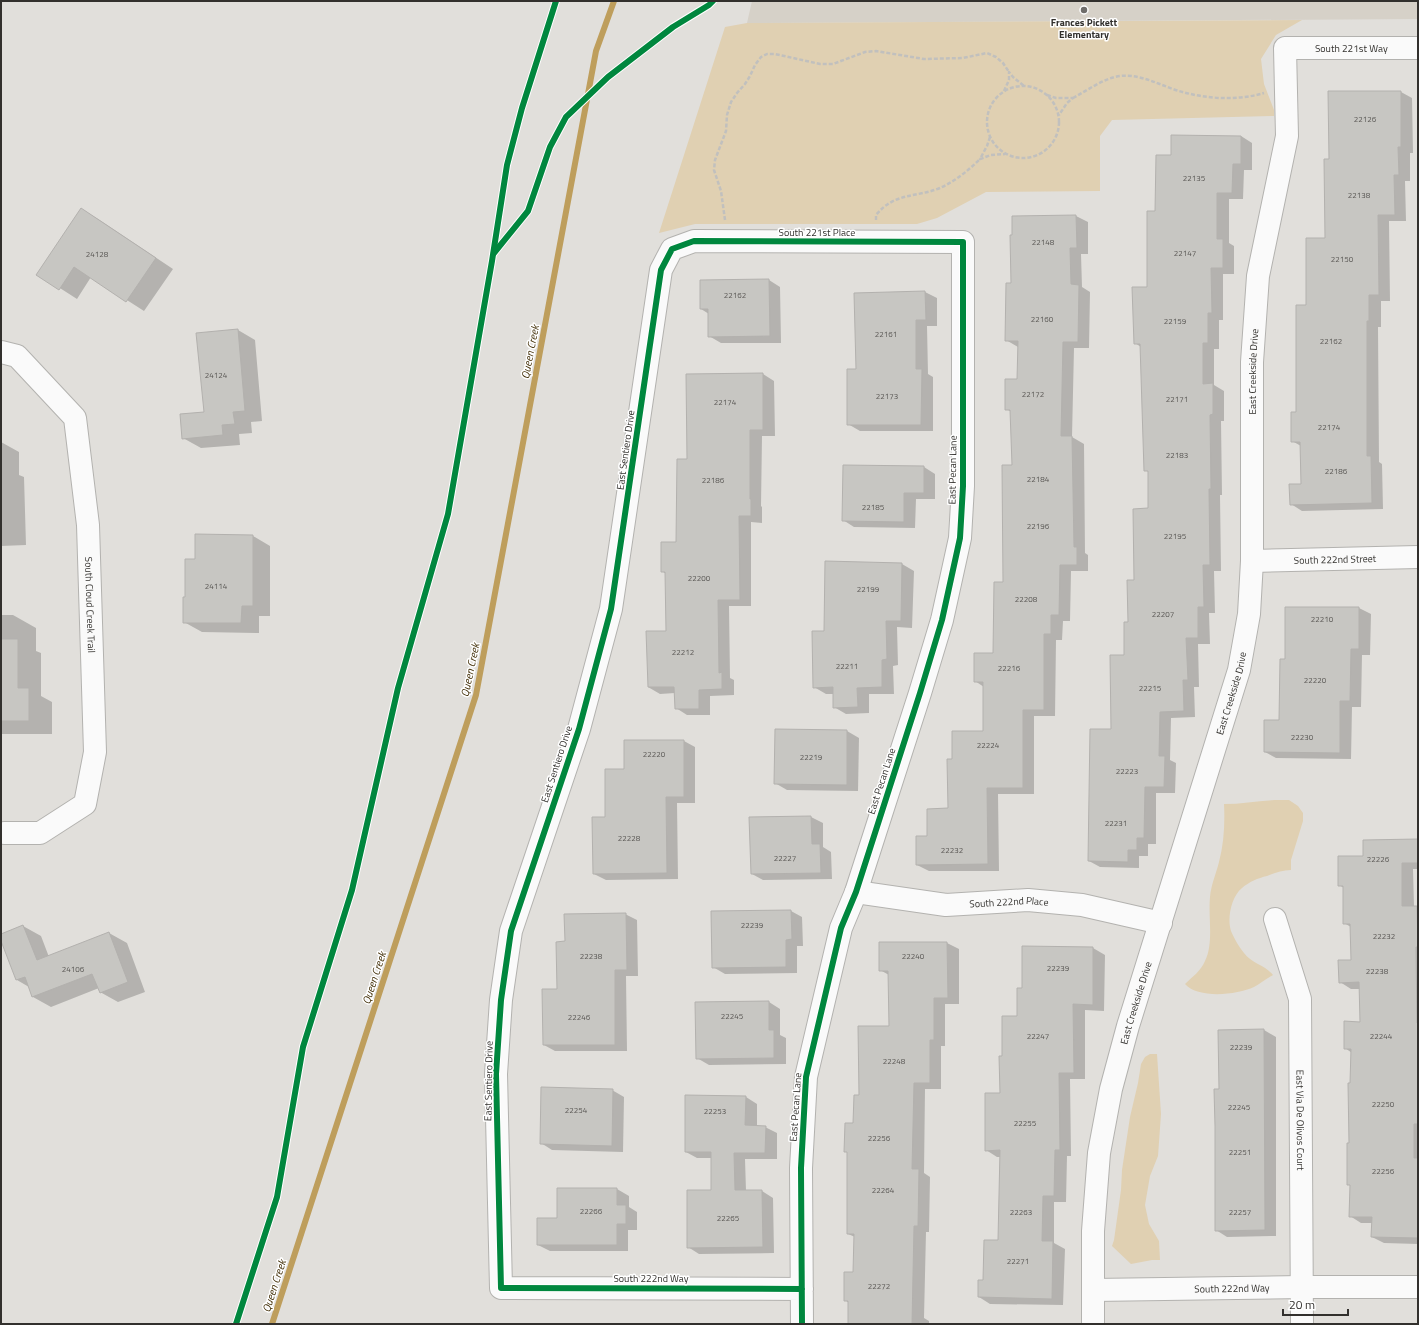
<svg xmlns="http://www.w3.org/2000/svg" width="1419" height="1325" viewBox="0 0 1419 1325" font-family="'Titillium Web',sans-serif">
<style>
.built{fill:#d6d1c8}
.green{fill:#e0d0b2}
.shadow{fill:#0003}
.lines{fill:none;stroke-linecap:round;stroke-linejoin:round}
.stream{stroke:#be9e5c;stroke-width:6}
.building{fill:#c7c6c2;stroke:#b3b1ae}
.minor-casing{stroke:#b3b2af;stroke-width:24}
.path{stroke:#c1c0be;stroke-width:2.5;stroke-dasharray:4 2;stroke-linecap:butt}
.minor{stroke:#fafafa;stroke-width:22}
.cycleway-casing{stroke:#fff;stroke-width:8}
.cycleway{stroke:#00873e;stroke-width:6}
.poi-dot{fill:#6f6d6a;stroke:#fff;stroke-width:1.5}
.labels{text-anchor:middle;stroke-width:3;stroke-linejoin:round;paint-order:stroke}
.number-label{font-size:8px;fill:#5a5855}
.poi-label{font-size:10px;font-weight:bold;fill:#32302d;stroke:#fff}
.street-label{font-size:10px;fill:#32302d;stroke:#fff}
.water-label{font-size:11px;font-style:italic;fill:#44310a;stroke:#fff}
</style>
<rect width="100%" height="100%" fill="#e1dfdb"/>
<polygon class="built" points="752,1 1418,1 1418,19 747,23"/>
<g class="green">
<polygon points="1302,20 1276,35 1261,59 1264,84 1274,110 1274,116 1112,120 1100,136 1100,191 986,192 937,218 917,224 695,224 659,233 725,27 747,23"/>
<path d="M1274,800H1289L1298,806L1303,813V821L1291,860V870C1282,870 1275,873 1267,876C1258,878 1249,882 1242,888C1231,897 1227,919 1231,931C1234,938 1239,947 1244,953C1251,963 1265,965 1273,975C1266,979 1260,984 1254,987C1237,995 1198,999 1185,984C1192,977 1201,971 1205,961C1214,943 1208,917 1210,897C1211,885 1216,874 1219,862C1224,843 1225,823 1224,804C1241,804 1257,801 1274,800Z"/>
<polygon points="1150,1054 1157,1054 1161,1114 1158,1156 1150,1176 1145,1205 1149,1224 1159,1241 1160,1260 1152,1260 1131,1264 1112,1246 1114,1240 1121,1190 1122,1170 1130,1117 1138,1083 1141,1064 1145,1057"/>
</g>
<g class="shadow">
<polygon points="1401,92 1412,98 1413,153 1410,153 1410,181 1405,181 1406,221 1389,221 1390,301 1381,301 1381,327 1378,327 1379,462 1382,464 1383,509 1302,511 1291,504 1302,485 1301,446 1292,441 1297,413 1308,306 1326,239 1330,160"/>
<polygon points="1241,136 1252,143 1252,170 1244,170 1243,199 1229,199 1229,243 1234,246 1234,274 1223,274 1223,320 1219,320 1219,349 1214,349 1214,385 1224,391 1224,421 1221,421 1222,495 1220,495 1221,571 1214,571 1215,613 1209,613 1210,644 1198,644 1199,687 1194,687 1195,717 1171,718 1170,760 1176,763 1175,793 1156,793 1156,844 1148,844 1148,856 1139,856 1139,868 1100,867 1089,861 1125,656 1135,581 1149,509 1149,472 1145,470 1141,347 1135,343 1148,288 1156,212 1172,156"/>
<polygon points="81,209 98,219 173,269 144,311 91,277 77,299 38,274"/>
<polygon points="1076,216 1088,222 1088,254 1081,254 1082,287 1090,292 1089,348 1074,348 1072,437 1084,444 1085,553 1088,555 1088,571 1071,571 1070,621 1063,621 1062,640 1056,640 1055,716 1034,716 1034,794 998,794 999,871 929,871 917,865 928,837 949,809 953,760 984,732 984,687 975,681 994,654 1004,583 1013,466 1012,412 1006,409 1018,380 1018,347 1006,340 1012,284 1013,217"/>
<polygon points="769,280 780,287 781,343 721,343 709,336 709,314 701,309"/>
<polygon points="925,292 937,298 937,326 927,326 928,374 933,377 933,431 860,431 848,424 857,370 855,294"/>
<polygon points="238,330 255,340 262,421 251,422 252,433 239,434 240,445 201,448 183,438 205,413"/>
<polygon points="763,374 774,381 775,436 762,436 761,506 762,507 762,523 751,522 751,606 729,606 730,678 734,680 734,695 710,696 710,715 687,715 676,708 675,693 660,694 648,687 667,632 666,574 662,571 677,543 688,460"/>
<polygon points="1,442 19,452 19,475 24,477 26,545 1,546"/>
<polygon points="924,467 935,474 935,499 916,499 915,528 854,527 843,520"/>
<polygon points="253,536 270,546 270,616 259,616 259,633 202,632 184,622 196,560"/>
<polygon points="826,562 902,564 914,571 912,628 897,627 898,665 893,666 894,694 869,694 869,713 846,714 834,707 834,694 826,694 814,687 825,632"/>
<polygon points="1286,608 1359,608 1371,614 1370,655 1362,655 1361,707 1352,707 1351,759 1276,758 1265,752 1280,721 1286,660"/>
<polygon points="1,615 13,615 36,628 36,651 41,653 41,696 52,702 52,734 1,734"/>
<polygon points="776,730 847,731 859,738 858,791 787,790 775,783"/>
<polygon points="684,741 695,747 695,803 677,803 678,879 606,880 594,874 606,818 625,770"/>
<polygon points="811,817 823,823 823,847 831,852 832,879 763,880 752,874 750,818"/>
<polygon points="1418,840 1418,869 1413,869 1414,907 1418,907 1418,1244 1384,1243 1372,1237 1372,1223 1361,1223 1350,1216 1352,1053 1345,1048 1361,1023 1360,989 1351,989 1340,982 1352,961 1351,927 1344,923 1344,888 1339,885 1364,857"/>
<polygon points="791,911 802,917 803,946 797,946 797,973 725,974 713,967"/>
<polygon points="625,914 637,920 638,976 626,976 627,1051 555,1051 544,1045 558,990"/>
<polygon points="23,926 41,936 49,957 109,933 127,943 145,992 118,1002 100,992 99,988 51,1007 33,997 29,987 17,980 1,938 1,935"/>
<polygon points="880,943 947,943 959,949 959,1004 945,1004 945,1046 941,1046 941,1089 925,1089 924,1173 930,1177 929,1232 926,1232 924,1318 929,1321 929,1324 849,1324 849,1303 845,1300 854,1273 855,1237 848,1234 848,1153 845,1151 854,1124 860,1096 890,1027 889,975 880,970"/>
<polygon points="1093,948 1105,955 1104,1011 1085,1010 1085,1079 1070,1079 1071,1156 1067,1156 1066,1202 1054,1202 1054,1243 1065,1249 1063,1305 990,1304 979,1297 999,1241 1001,1157 997,1157 986,1150 1001,1094 1003,1057 1018,1017 1023,989"/>
<polygon points="769,1002 780,1009 780,1035 786,1038 786,1064 709,1065 697,1058"/>
<polygon points="1264,1030 1276,1037 1276,1236 1227,1237 1216,1230 1220,1090"/>
<polygon points="612,1090 624,1097 623,1152 552,1150 541,1143"/>
<polygon points="746,1097 757,1104 757,1126 765,1127 777,1133 777,1159 745,1159 746,1191 762,1191 773,1198 774,1253 699,1254 688,1247 712,1191 712,1158 697,1158 686,1152"/>
<polygon points="617,1189 629,1196 629,1207 637,1212 637,1230 628,1230 628,1251 550,1251 538,1245 558,1219"/>
</g>
<g class="lines">
<polyline class="stream" points="272,1324 476,695 596,51 614,1"/>
</g>
<g class="building">
<polygon points="1328,91 1401,91 1401,147 1398,147 1399,175 1394,175 1395,215 1378,215 1379,295 1369,295 1369,321 1367,321 1367,456 1371,456 1372,503 1290,505 1289,484 1301,484 1300,442 1291,442 1291,412 1296,412 1296,305 1306,305 1306,238 1325,238 1324,159 1329,159"/>
<polygon points="1171,135 1241,136 1241,164 1233,164 1232,193 1217,193 1217,239 1223,239 1223,268 1211,268 1212,313 1208,313 1208,343 1203,343 1203,384 1213,383 1213,414 1210,415 1211,489 1209,489 1210,565 1203,565 1204,607 1198,607 1198,638 1186,638 1188,680 1183,680 1184,711 1160,712 1159,756 1165,756 1164,787 1145,787 1144,838 1137,838 1137,850 1128,850 1128,862 1088,861 1090,729 1111,729 1110,655 1124,655 1124,622 1128,622 1127,580 1134,580 1133,509 1148,508 1148,471 1144,471 1140,344 1134,344 1132,287 1147,287 1147,211 1155,211 1156,155 1171,155"/>
<polygon points="81,208 156,258 126,302 74,267 59,290 36,275"/>
<polygon points="1076,215 1077,248 1070,248 1071,284 1079,285 1078,342 1063,342 1061,436 1072,436 1074,547 1077,547 1077,565 1060,565 1059,615 1051,615 1051,634 1044,634 1044,710 1023,710 1023,788 987,788 988,864 916,865 916,836 927,836 927,809 948,808 947,759 952,759 952,731 983,731 983,682 974,682 974,653 993,653 994,582 1003,582 1002,465 1012,465 1010,410 1005,410 1005,379 1017,379 1018,341 1005,341 1006,283 1011,283 1010,235 1012,235 1012,216"/>
<polygon points="769,279 770,336 708,337 708,309 700,309 700,280"/>
<polygon points="925,291 926,320 916,320 916,369 922,369 921,425 847,425 847,369 856,369 854,293"/>
<polygon points="238,329 245,411 233,412 235,424 222,425 223,435 182,439 180,414 204,412 196,333"/>
<polygon points="763,373 763,430 750,430 750,499 751,499 751,516 739,516 740,600 718,600 719,673 722,672 722,689 699,690 699,709 675,709 674,687 648,687 646,631 666,631 665,572 661,572 661,542 676,542 677,459 687,459 686,374"/>
<polygon points="843,465 924,466 924,493 904,493 904,522 842,521"/>
<polygon points="195,534 253,535 253,606 242,606 241,623 183,623 183,597 185,597 185,559 195,559"/>
<polygon points="825,561 902,563 901,621 886,621 887,659 882,660 882,687 857,688 858,707 833,708 833,687 813,688 812,631 824,631"/>
<polygon points="1285,607 1359,607 1359,649 1351,649 1350,701 1340,701 1340,753 1264,752 1264,720 1279,720 1280,659 1285,659"/>
<polygon points="1,639 18,639 18,688 29,688 29,721 1,721"/>
<polygon points="775,729 847,730 847,785 774,784"/>
<polygon points="624,740 684,740 684,797 666,797 667,873 593,874 592,817 605,817 605,769 624,769"/>
<polygon points="811,816 812,844 820,844 821,873 751,874 749,817"/>
<polygon points="1418,839 1418,863 1402,863 1402,906 1417,906 1418,947 1416,947 1417,1023 1418,1023 1418,1124 1414,1124 1414,1158 1418,1158 1418,1238 1371,1237 1372,1217 1349,1217 1350,1185 1347,1185 1347,1143 1349,1143 1348,1083 1350,1083 1351,1049 1344,1049 1344,1021 1360,1022 1359,982 1339,983 1338,960 1351,960 1350,924 1343,924 1343,886 1338,886 1338,856 1363,856 1363,840"/>
<polygon points="791,910 792,939 786,940 786,967 712,968 711,911"/>
<polygon points="626,913 627,970 615,970 615,1045 543,1045 542,989 557,989 556,942 565,941 564,914"/>
<polygon points="23,925 37,960 109,932 128,982 100,993 92,974 32,997 25,977 16,980 1,941 1,934"/>
<polygon points="879,942 947,942 948,998 934,998 934,1040 930,1040 930,1083 914,1083 912,1169 919,1169 918,1226 914,1226 912,1324 848,1324 848,1301 844,1301 844,1272 853,1272 854,1234 847,1234 847,1152 844,1152 845,1123 853,1123 854,1095 859,1095 858,1026 889,1026 888,971 879,971"/>
<polygon points="1022,946 1093,947 1093,1005 1073,1004 1074,1073 1059,1073 1060,1150 1055,1150 1054,1196 1043,1196 1042,1241 1053,1241 1052,1299 978,1297 978,1280 983,1280 984,1240 998,1240 1000,1150 985,1151 985,1093 1000,1093 999,1056 1002,1056 1002,1016 1017,1016 1017,988 1022,988"/>
<polygon points="769,1001 769,1030 774,1030 774,1058 696,1059 695,1002"/>
<polygon points="1264,1029 1265,1230 1215,1231 1215,1126 1214,1089 1219,1089 1218,1030"/>
<polygon points="541,1087 613,1089 612,1146 540,1144"/>
<polygon points="685,1095 746,1096 745,1125 766,1126 765,1153 734,1153 735,1190 762,1190 763,1247 687,1248 687,1190 711,1190 711,1152 685,1152"/>
<polygon points="557,1188 617,1188 617,1205 626,1205 626,1224 617,1224 617,1245 537,1245 537,1218 557,1218"/>
</g>
<g class="lines">
<g class="minor-casing">
<g id="minor">
<path id="s1" d="M1,352L17,356L75,418L88,525L95,752L85,804L40,833H4"/>
<path id="s2" d="M1252,561L1418,557"/>
<path id="s3" d="M856,892L946,905L1028,900L1082,905L1161,923"/>
<path id="s4" d="M1275,919L1300,999L1302,1324"/>
<polyline points="802,1289 501,1288 496,1074 501,1000 511,931 579,729 611,609 661,270 672,249 694,241 963,242 963,486 960,538 942,620 920,693 856,892 841,928 806,1077 801,1168 802,1324"/>
<path id="s5" d="M1093,1290L1302,1287H1418"/>
<path id="s6" d="M1093,1324V1231L1099,1153L1111,1089L1128,1026L1239,670L1249,614L1252,561V362L1258,276L1287,136L1285,48H1418"/>
</g>
</g>
<g class="path">
<circle cx="1023" cy="122" r="36"/>
<polyline points="1004,91 1009,80 1009,72 1013,77 1024,86"/>
<polyline points="1047,95 1056,98 1073,98 1067,103 1059,115"/>
<path d="M1073,98C1088,90 1104,78 1120,76C1142,74 1159,85 1179,91C1206,99 1237,101 1264,93"/>
<polyline points="990,137 987,146 980,159 991,155 1005,154"/>
<polyline points="725,220 721,191 714,170 715,160 726,131 727,115 731,102 737,93 745,84 750,76 755,65 761,57 767,54 775,54 820,64 833,64 865,52 876,51 924,59 963,58 987,53 996,57 1003,63 1009,72"/>
<path d="M876,220V215C895,192 915,198 940,188C955,181 968,171 980,159"/>
</g>
<use href="#minor" class="minor"/>
<g class="cycleway-casing">
<g id="cycleway">
<polyline points="494,253 528,211 550,147 566,117 608,77 673,27 709,5 713,1"/>
<polyline points="802,1289 501,1288 496,1074 501,1000 511,931 579,729 611,609 661,270 672,249 694,241 963,242 963,486 960,538 942,620 920,693 856,892 841,928 806,1077 801,1168 802,1324"/>
<polyline points="236,1324 277,1197 303,1047 352,890 398,688 448,514 492,261 507,165 522,108 556,1"/>
</g>
</g>
<use href="#cycleway" class="cycleway"/>
</g>
<circle class="poi-dot" cx="1084" cy="10" r="4"/>
<g class="labels">
<g class="number-label">
<text x="1365" y="122">22126</text>
<text x="1194" y="181">22135</text>
<text x="1359" y="198">22138</text>
<text x="1043" y="245">22148</text>
<text x="1185" y="256">22147</text>
<text x="97" y="257">24128</text>
<text x="1342" y="262">22150</text>
<text x="735" y="298">22162</text>
<text x="1042" y="322">22160</text>
<text x="1175" y="324">22159</text>
<text x="886" y="337">22161</text>
<text x="1331" y="344">22162</text>
<text x="216" y="378">24124</text>
<text x="1033" y="397">22172</text>
<text x="887" y="399">22173</text>
<text x="1177" y="402">22171</text>
<text x="725" y="405">22174</text>
<text x="1329" y="430">22174</text>
<text x="1177" y="458">22183</text>
<text x="1336" y="474">22186</text>
<text x="1038" y="482">22184</text>
<text x="713" y="483">22186</text>
<text x="873" y="510">22185</text>
<text x="1038" y="529">22196</text>
<text x="1175" y="539">22195</text>
<text x="699" y="581">22200</text>
<text x="216" y="589">24114</text>
<text x="868" y="592">22199</text>
<text x="1026" y="602">22208</text>
<text x="1163" y="617">22207</text>
<text x="1322" y="622">22210</text>
<text x="683" y="655">22212</text>
<text x="847" y="669">22211</text>
<text x="1009" y="671">22216</text>
<text x="1315" y="683">22220</text>
<text x="1150" y="691">22215</text>
<text x="1302" y="740">22230</text>
<text x="988" y="748">22224</text>
<text x="654" y="757">22220</text>
<text x="811" y="760">22219</text>
<text x="1127" y="774">22223</text>
<text x="1116" y="826">22231</text>
<text x="629" y="841">22228</text>
<text x="952" y="853">22232</text>
<text x="785" y="861">22227</text>
<text x="1378" y="862">22226</text>
<text x="752" y="928">22239</text>
<text x="1384" y="939">22232</text>
<text x="591" y="959">22238</text>
<text x="913" y="959">22240</text>
<text x="1058" y="971">22239</text>
<text x="73" y="972">24106</text>
<text x="1377" y="974">22238</text>
<text x="732" y="1019">22245</text>
<text x="579" y="1020">22246</text>
<text x="1038" y="1039">22247</text>
<text x="1381" y="1039">22244</text>
<text x="1241" y="1050">22239</text>
<text x="894" y="1064">22248</text>
<text x="1383" y="1107">22250</text>
<text x="1239" y="1110">22245</text>
<text x="576" y="1113">22254</text>
<text x="715" y="1114">22253</text>
<text x="1025" y="1126">22255</text>
<text x="879" y="1141">22256</text>
<text x="1240" y="1155">22251</text>
<text x="1383" y="1174">22256</text>
<text x="883" y="1193">22264</text>
<text x="591" y="1214">22266</text>
<text x="1021" y="1215">22263</text>
<text x="1240" y="1215">22257</text>
<text x="728" y="1221">22265</text>
<text x="1018" y="1264">22271</text>
<text x="879" y="1289">22272</text>
</g>
<g class="poi-label">
<text x="1084" y="26">Frances Pickett<tspan x="1084" dy="12">Elementary</tspan></text>
</g>
<g class="street-label">
<text dy="4" stroke="none"><textPath href="#s6" startOffset="1367">South 221st Way</textPath></text>
<text x="817" y="236">South 221st Place</text>
<text dy="4" stroke="none"><textPath href="#s6" startOffset="974">East Creekside Drive</textPath></text>
<text transform="translate(625 450) rotate(-82)" y="4">East Sentiero Drive</text>
<text transform="translate(952 470) rotate(-89)" y="4">East Pecan Lane</text>
<text dy="4" stroke="none"><textPath href="#s2" startOffset="83">South 222nd Street</textPath></text>
<text dy="4" stroke="none"><textPath href="#s1" startOffset="289">South Cloud Creek Trail</textPath></text>
<text dy="4" stroke="none"><textPath href="#s6" startOffset="650">East Creekside Drive</textPath></text>
<text transform="translate(556 764) rotate(-72)" y="4">East Sentiero Drive</text>
<text transform="translate(881 781) rotate(-72)" y="4">East Pecan Lane</text>
<text dy="4" stroke="none"><textPath href="#s3" startOffset="154">South 222nd Place</textPath></text>
<text dy="4" stroke="none"><textPath href="#s6" startOffset="326">East Creekside Drive</textPath></text>
<text transform="translate(488 1081) rotate(-89)" y="4">East Sentiero Drive</text>
<text transform="translate(795 1107) rotate(-86)" y="4">East Pecan Lane</text>
<text dy="4" stroke="none"><textPath href="#s4" startOffset="205">East Via De Olivos Court</textPath></text>
<text x="651" y="1282">South 222nd Way</text>
<text dy="4" stroke="none"><textPath href="#s5" startOffset="139">South 222nd Way</textPath></text>
</g>
<g class="water-label">
<text transform="translate(530 352) rotate(-79)" y="4">Queen Creek</text>
<text transform="translate(470 670) rotate(-78)" y="4">Queen Creek</text>
<text transform="translate(374 978) rotate(-72)" y="4">Queen Creek</text>
<text transform="translate(274 1286) rotate(-72)" y="4">Queen Creek</text>
</g>
</g>
<rect width="1419" height="1325" fill="none" stroke="#32302d" stroke-width="4"/>
<path d="M1283 1309v6h65v-6" fill="none" stroke="#32302d" stroke-width="2"/>
<text x="1289" y="1309" font-size="12" fill="#32302d" stroke="#ffffff" stroke-width="3" paint-order="stroke">20 m</text>
</svg>
